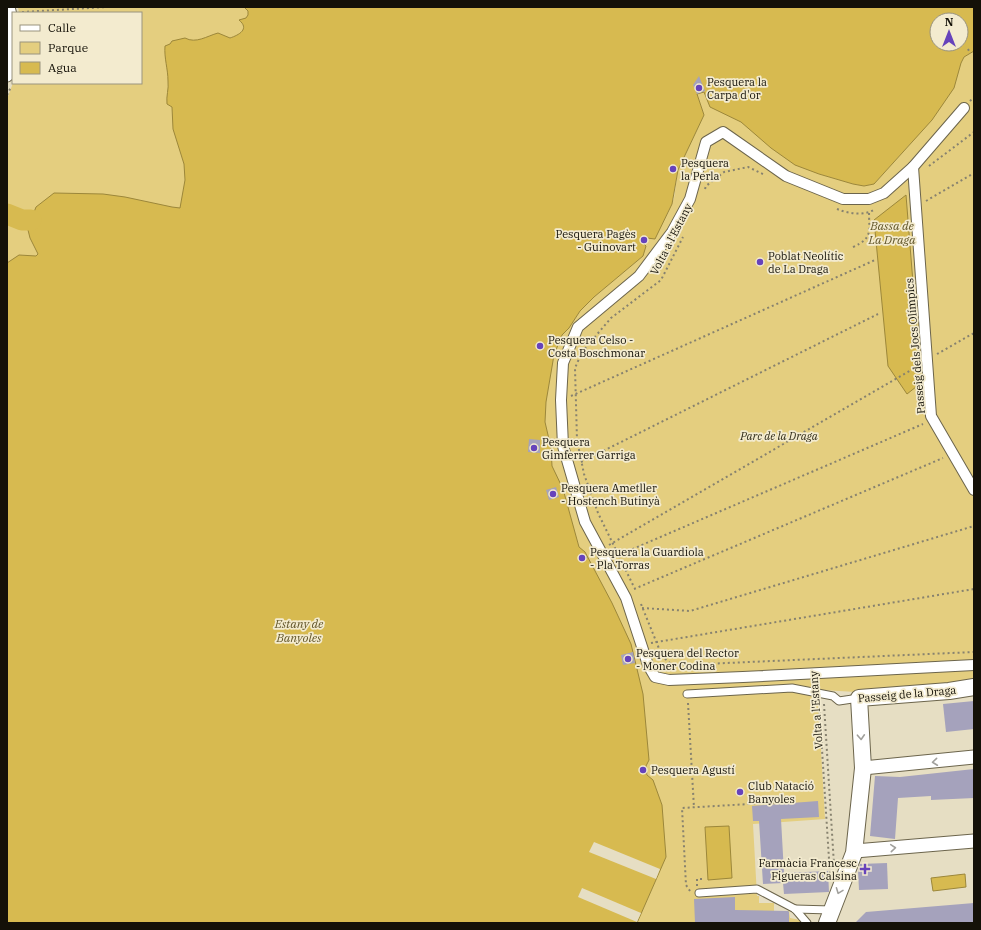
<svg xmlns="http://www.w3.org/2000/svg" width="981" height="930" viewBox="0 0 981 930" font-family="'IBM Plex Serif',serif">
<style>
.green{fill:#e4ce7f}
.water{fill:#d7ba50;stroke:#9c873a;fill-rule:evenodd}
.pier{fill:#e6dec3}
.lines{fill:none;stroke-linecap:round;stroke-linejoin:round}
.river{stroke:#d7ba50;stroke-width:21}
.building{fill:#a5a2bc}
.service-casing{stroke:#6c654c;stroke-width:9}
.pedestrian-casing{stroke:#6c654c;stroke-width:12}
.minor-casing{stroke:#6c654c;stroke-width:15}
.tertiary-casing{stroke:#6c654c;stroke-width:18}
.path{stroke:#87826f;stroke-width:2;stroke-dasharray:2 3;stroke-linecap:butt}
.service{stroke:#fff;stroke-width:7}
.pedestrian{stroke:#fff;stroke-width:10}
.minor{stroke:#fff;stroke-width:13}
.tertiary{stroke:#fff;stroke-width:16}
.oneway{stroke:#a1a09c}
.poi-dot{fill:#6643bb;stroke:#f3ebcf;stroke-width:1.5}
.labels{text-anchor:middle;stroke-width:3.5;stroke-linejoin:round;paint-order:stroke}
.poi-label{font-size:11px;fill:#141108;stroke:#f3ebcf;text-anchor:start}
.street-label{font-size:11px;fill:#141108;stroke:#f3ebcf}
.park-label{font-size:11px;font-style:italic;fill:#2f2a17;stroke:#f3ebcf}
.water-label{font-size:12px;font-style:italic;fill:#615529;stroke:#f3ebcf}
</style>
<rect width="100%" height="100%" fill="#e6dec3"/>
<g class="green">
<polygon points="18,7 247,7 251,10 186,207 51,260 7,274 7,99 13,83 141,83 141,13 19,13"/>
<polygon points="974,51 974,680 906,688 856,692 822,690 818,698 825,819 753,824 757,896 759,896 759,903 774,903 774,911 789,911 790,918 800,920 800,923 637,923 666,857 646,766 582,555 540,441 536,356 556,350 562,335 569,328 580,311 594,297 643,256 644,244 648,238 661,225 668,213 674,198 678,170 704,115 697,94 704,91 734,106 819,174 853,184 864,186 874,184 913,141 964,57"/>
</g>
<g class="water">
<path d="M244,7H974V51L964,57L961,63L954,88L932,120L874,184L864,186L853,184L819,174L795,165L771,148L741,122L710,107L704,92L697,94L704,115L678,170L672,204L655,239L647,238L644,244L646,246L643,256L594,297L580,311L569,328L562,335L554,355L546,402L545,422L551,448L552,466L563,489L579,547L585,552L612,603L631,644L643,694L649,760L646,766L647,775L653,780L662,805L666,857L637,923H7V263L19,255L36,256L38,254L30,238L28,230L31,220L36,207L54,193L103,194L125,197L172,207L180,208L185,180L184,164L173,129L172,107L167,104C166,96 169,89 168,81C168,69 164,58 165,46L170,44L172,41L185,38C196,44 207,36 218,33L230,38C239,35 250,29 239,20L246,18L248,15V11ZM937,20H961V44H937Z"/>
<polygon points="906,195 921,383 907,394 888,366 874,220"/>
<polygon points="729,826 732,878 708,880 705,827"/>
<polygon points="965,874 966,887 933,891 931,878"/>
</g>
<g class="pier">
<polygon points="594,842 660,869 656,879 589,852"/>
<polygon points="582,888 641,913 637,922 578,897"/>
</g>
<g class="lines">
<polyline class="river" points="7,214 22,220 31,220"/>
</g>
<g class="building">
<polygon points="699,76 705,91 697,94 693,85"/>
<polygon points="529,439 540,440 540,453 528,452"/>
<polygon points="556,487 559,497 549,500 546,490"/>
<polygon points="633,652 635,663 623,665 621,655"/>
<polygon points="974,701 974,729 946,732 943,704"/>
<polygon points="974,769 974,798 931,800 931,796 898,798 895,839 870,836 875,776 900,777"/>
<polygon points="818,801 819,817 781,819 784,873 828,871 829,892 784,894 783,883 763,884 759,821 753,821 752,806"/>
<polygon points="887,863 888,889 859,890 858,870 860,864"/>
<polygon points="735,897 735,910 788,911 789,912 789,923 695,923 694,899"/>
<polygon points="974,903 974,923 855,923 866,912"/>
</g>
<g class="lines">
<g class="service-casing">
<g id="service">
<polyline points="687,694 792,688 833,696 839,701 859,698"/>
<polyline points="699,893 757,889 795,909 807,923"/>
<polyline points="795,909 831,910"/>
</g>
</g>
<g class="pedestrian-casing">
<g id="pedestrian">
<polyline points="964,108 913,167 884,193 869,199 843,199 786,176 723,132 706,142 690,199 672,232 639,276 578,327 563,363 561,400 563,446 585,522 626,598 648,665 655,677 669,680 743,677 974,665"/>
<polyline points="913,167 931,416 974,490"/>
</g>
</g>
<g class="minor-casing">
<g id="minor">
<path d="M7,75C15,54 14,28 8,7"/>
<polyline points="863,768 974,757"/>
<polyline points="855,851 974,841"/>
</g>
</g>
<g class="tertiary-casing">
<polyline id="tertiary" points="827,923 854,853 863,768 859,698 949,691 974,687"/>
</g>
<g class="path">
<polyline points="22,12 107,7"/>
<polyline points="968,49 970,53"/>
<polyline points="7,95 11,87"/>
<polyline points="970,101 974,97"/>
<polyline points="929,166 974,132"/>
<polyline points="675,170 678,170"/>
<polyline points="705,189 706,186 724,172 748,167 765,175"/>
<polyline points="926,201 974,173"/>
<path d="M837,209C849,214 865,216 875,209"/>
<path d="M853,247C873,238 869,232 869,211"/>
<polyline points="937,354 974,333"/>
<polyline points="571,396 875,260"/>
<polyline points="581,462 878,314"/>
<polyline points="609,545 918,366"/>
<polyline points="614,557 923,424"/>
<polyline points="586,558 587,557"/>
<polyline points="633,585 598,513 584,474 577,440 575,368 582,352 611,318 661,280 683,237"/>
<polyline points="634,589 943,458"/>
<polyline points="641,604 662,656 671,664 682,665 974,652"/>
<polyline points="642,608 690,611 974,526"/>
<polyline points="651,643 974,589"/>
<polyline points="819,702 830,875"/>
<polyline points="688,703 694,808"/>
<polyline points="824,704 834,865"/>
<polyline points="697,886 697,879 703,879"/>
<polyline points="690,891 686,885 682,808 783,802 783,797"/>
</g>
<use href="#service" class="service"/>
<use href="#pedestrian" class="pedestrian"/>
<use href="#minor" class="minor"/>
<use href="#tertiary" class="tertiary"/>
</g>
<defs><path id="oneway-chevron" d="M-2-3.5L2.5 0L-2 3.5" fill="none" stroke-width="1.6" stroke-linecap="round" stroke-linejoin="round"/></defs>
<g class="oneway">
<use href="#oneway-chevron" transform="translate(861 737) rotate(87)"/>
<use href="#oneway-chevron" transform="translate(935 762) rotate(174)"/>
<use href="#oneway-chevron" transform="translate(893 848) rotate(-5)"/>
<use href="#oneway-chevron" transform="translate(839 891) rotate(111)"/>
</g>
<g class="poi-dot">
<circle cx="699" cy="88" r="4"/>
<circle cx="673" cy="169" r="4"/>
<circle cx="644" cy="240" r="4"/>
<circle cx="760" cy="262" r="4"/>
<circle cx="540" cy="346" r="4"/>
<circle cx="534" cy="448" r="4"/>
<circle cx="553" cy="494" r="4"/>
<circle cx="582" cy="558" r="4"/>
<circle cx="628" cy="659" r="4"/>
<circle cx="643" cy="770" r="4"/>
<circle cx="740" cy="792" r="4"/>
<path d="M863 863h4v4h4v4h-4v4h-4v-4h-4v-4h4z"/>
</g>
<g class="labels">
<g class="poi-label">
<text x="707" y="86">Pesquera la<tspan x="707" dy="13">Carpa d'or</tspan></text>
<text x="681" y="167">Pesquera<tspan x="681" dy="13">la Perla</tspan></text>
<text x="636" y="238" text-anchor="end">Pesquera Pagès<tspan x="636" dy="13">- Guinovart</tspan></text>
<text x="768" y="260">Poblat Neolític<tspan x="768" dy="13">de La Draga</tspan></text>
<text x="548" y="344">Pesquera Celso -<tspan x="548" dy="13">Costa Boschmonar</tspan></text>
<text x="542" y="446">Pesquera<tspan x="542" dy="13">Gimferrer Garriga</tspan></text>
<text x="561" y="492">Pesquera Ametller<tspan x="561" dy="13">- Hostench Butinyà</tspan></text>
<text x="590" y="556">Pesquera la Guardiola<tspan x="590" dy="13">- Pla Torras</tspan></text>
<text x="636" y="657">Pesquera del Rector<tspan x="636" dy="13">- Moner Codina</tspan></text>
<text x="651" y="774">Pesquera Agustí</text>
<text x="748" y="790">Club Natació<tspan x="748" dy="13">Banyoles</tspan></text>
<text x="857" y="867" text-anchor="end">Farmàcia Francesc<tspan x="857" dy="13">Figueras Calsina</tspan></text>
</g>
<g class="street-label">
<text transform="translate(671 239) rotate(-63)" y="4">Volta a l'Estany</text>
<text transform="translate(915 346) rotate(-95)" y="4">Passeig dels Jocs Olímpics</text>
<text transform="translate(907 694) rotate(-5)" y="4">Passeig de la Draga</text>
<text transform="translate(816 710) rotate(-94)" y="4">Volta a l'Estany</text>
</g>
<g class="park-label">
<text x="779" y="440">Parc de la Draga</text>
</g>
<g class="water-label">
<text x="892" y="230">Bassa de<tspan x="892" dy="14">La Draga</tspan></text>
<text x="299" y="628">Estany de<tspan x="299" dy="14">Banyoles</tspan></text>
</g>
</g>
<rect width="981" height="930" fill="none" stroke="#141108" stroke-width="16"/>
<rect x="12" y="12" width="130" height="72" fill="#f3ebcf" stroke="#9a947f"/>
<rect x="20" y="25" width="20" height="6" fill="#ffffff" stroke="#9a947f"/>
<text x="48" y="32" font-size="12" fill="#141108">Calle</text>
<rect x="20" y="42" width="20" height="12" fill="#e4ce7f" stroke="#9a947f"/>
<text x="48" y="52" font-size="12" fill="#141108">Parque</text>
<rect x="20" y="62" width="20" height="12" fill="#d7ba50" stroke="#9a947f"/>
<text x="48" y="72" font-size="12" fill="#141108">Agua</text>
<g transform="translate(949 32)"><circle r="19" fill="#f3ebcf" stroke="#9a947f"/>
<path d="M0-3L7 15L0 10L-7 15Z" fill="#6643bb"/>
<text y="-6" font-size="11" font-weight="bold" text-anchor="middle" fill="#141108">N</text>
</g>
</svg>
